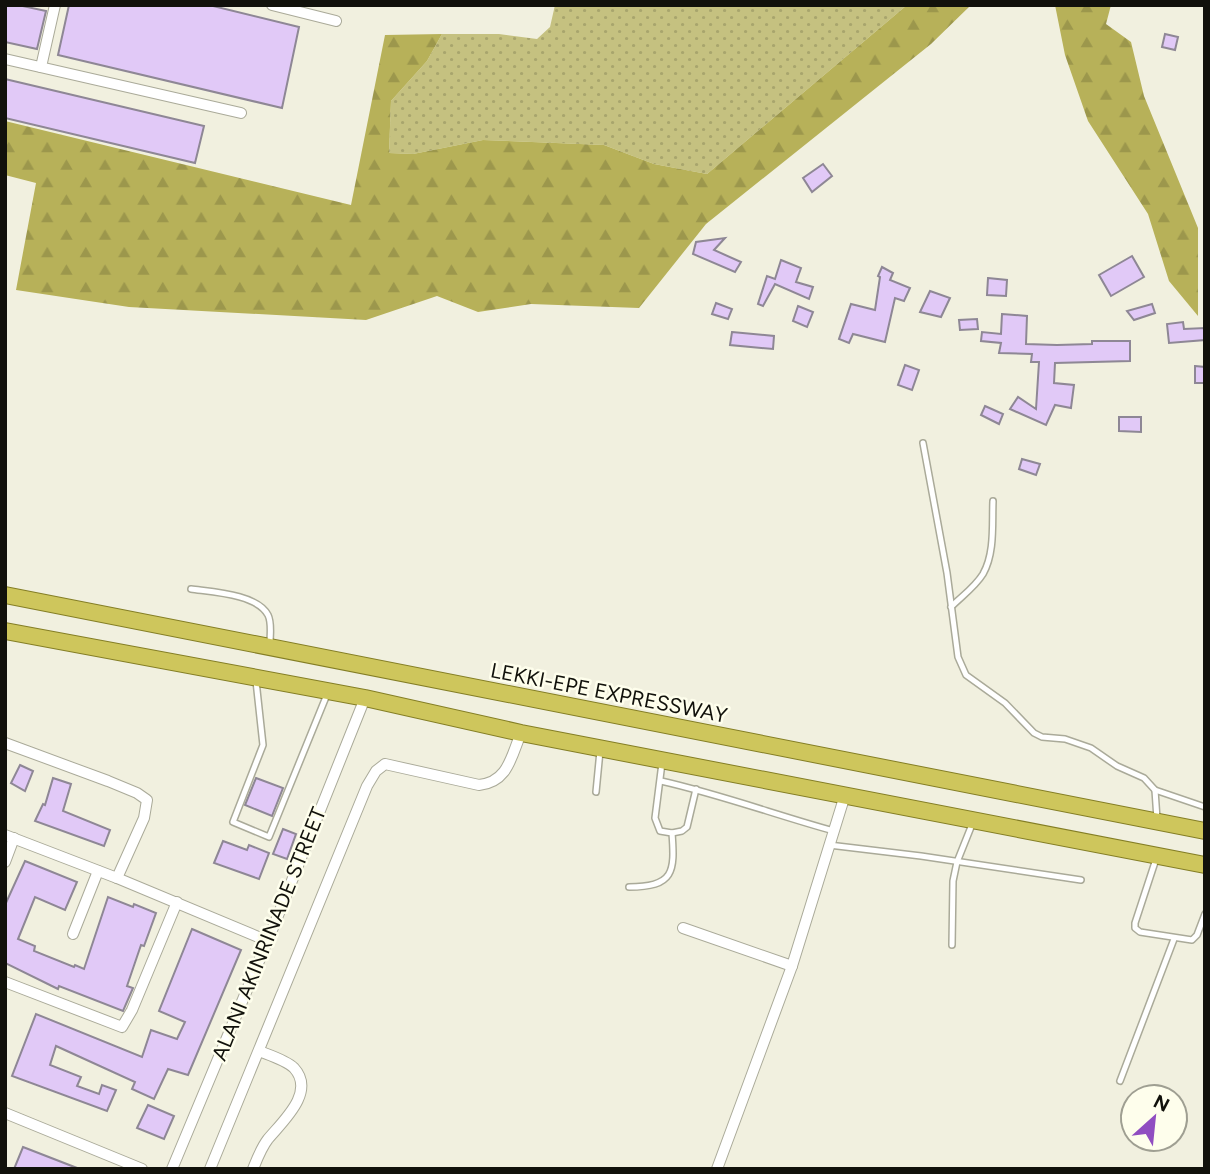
<svg xmlns="http://www.w3.org/2000/svg" width="1210" height="1174" viewBox="0 0 1210 1174" font-family="Figtree,sans-serif">
<style>
.grass{fill:url(#grass-dots)}
.forest{fill:url(#forest-firs)}
.building{fill:#e1c9f7;stroke:#8e8795;stroke-width:2}
.lines{fill:none;stroke-linecap:round;stroke-linejoin:round}
.service-casing{stroke:#aa9;stroke-width:8}
.minor-casing{stroke:#aa9;stroke-width:12}
.trunk-casing{stroke:#847e25;stroke-width:18}
.service{stroke:#fff;stroke-width:5}
.minor{stroke:#fff;stroke-width:10}
.trunk{stroke:#cec65c;stroke-width:16}
.labels{text-anchor:middle;stroke-width:5;stroke-linejoin:round;paint-order:stroke}
.street-label{font-size:21px;fill:#11110b;stroke:#fefeec}
</style>
<defs>
<pattern id="grass-dots" width="8" height="8" patternUnits="userSpaceOnUse" patternTransform="scale(1.75)"><rect width="8" height="8" fill="#c5c180"/><path d="M2 2h.1M6 6h.1" fill="none" stroke="#a8a56d" stroke-width="1.8" stroke-linecap="round"/></pattern>
<pattern id="forest-firs" width="22" height="20" patternUnits="userSpaceOnUse" patternTransform="scale(1.75)"><rect width="22" height="20" fill="#b7b159"/><path d="M5 1l3.5 6h-7zM16 11l3.5 6h-7z" fill="#9c974c"/></pattern>
</defs>
<rect width="100%" height="100%" fill="#f1f0df"/>
<polygon class="grass" points="555,5 907,5 707,174 654,164 604,145 483,140 413,154 389,153 391,101 427,61 442,34 499,34 537,39 550,27"/>
<g class="forest">
<polygon points="907,5 971,5 931,44 706,224 639,308 531,304 478,312 437,296 366,320 129,307 16,290 36,183 5,175 5,121 351,205 385,35 442,34 427,61 391,101 389,153 413,154 483,140 604,145 654,164 707,174"/>
<polygon points="1055,5 1111,5 1106,24 1131,42 1144,96 1198,228 1198,316 1169,281 1148,214 1088,121 1065,55"/>
</g>
<g class="building">
<polygon points="5,5 18,5 46,11 37,49 5,42"/>
<polygon points="69,5 209,5 299,27 282,108 58,55"/>
<polygon points="1165,34 1178,37 1175,50 1162,47"/>
<polygon points="5,79 204,126 195,163 5,118"/>
<polygon points="823,164 832,176 812,192 803,178"/>
<polygon points="725,238 714,250 741,262 735,272 693,254 696,242"/>
<polygon points="1132,256 1144,277 1111,296 1099,275"/>
<polygon points="781,260 801,268 796,282 813,287 809,299 775,284 763,306 758,304 767,276 775,279"/>
<polygon points="882,267 893,273 890,280 910,288 904,301 895,298 885,342 853,334 849,343 839,339 851,304 875,310 880,277 878,276"/>
<polygon points="988,278 1007,280 1006,296 987,295"/>
<polygon points="930,291 950,298 941,317 920,312"/>
<polygon points="716,303 732,309 728,319 712,314"/>
<polygon points="1152,304 1155,313 1134,320 1127,311"/>
<polygon points="798,306 813,312 807,327 793,321"/>
<polygon points="1002,314 1027,316 1026,344 1057,345 1092,344 1092,341 1130,341 1130,361 1055,363 1054,383 1074,385 1071,408 1055,405 1046,425 1010,409 1018,397 1036,409 1039,362 1031,362 1032,354 999,353 1001,343 981,341 982,332 1001,334"/>
<polygon points="977,319 978,329 960,330 959,320"/>
<polygon points="1183,322 1184,329 1205,328 1205,340 1169,343 1167,324"/>
<polygon points="732,332 774,336 773,349 730,345"/>
<polygon points="905,365 919,370 912,390 898,385"/>
<polygon points="1195,366 1205,367 1205,383 1195,383"/>
<polygon points="985,406 1003,414 999,424 981,415"/>
<polygon points="1119,417 1141,417 1141,432 1119,431"/>
<polygon points="1022,459 1040,464 1036,475 1019,469"/>
<polygon points="20,765 33,771 25,791 11,783"/>
<polygon points="53,778 71,784 63,811 110,830 104,846 35,821 43,804 45,805"/>
<polygon points="256,778 283,788 272,816 245,805"/>
<polygon points="283,829 296,834 287,859 273,854"/>
<polygon points="223,841 247,850 249,845 269,853 259,879 214,863"/>
<polygon points="25,861 77,882 65,910 35,897 18,939 35,946 34,951 74,967 75,965 84,969 108,897 133,907 134,904 156,913 144,946 141,945 127,986 133,988 123,1011 59,986 58,989 5,963 5,905"/>
<polygon points="192,929 241,950 188,1075 168,1069 154,1099 132,1089 135,1082 56,1046 50,1065 81,1077 77,1086 99,1094 102,1085 116,1090 107,1111 12,1076 36,1014 142,1057 151,1030 177,1039 185,1022 159,1011"/>
<polygon points="148,1105 174,1116 164,1139 137,1128"/>
<polygon points="23,1147 77,1168 76,1169 14,1169"/>
</g>
<g class="lines">
<g class="service-casing">
<g id="service">
<polyline points="923,443 947,573 958,657 966,675 1005,703 1034,733 1042,737 1065,739 1091,748 1117,766 1144,778 1155,790 1157,819"/>
<path d="M191,589C212,592 257,594 268,615C272,623 270,634 270,643"/>
<path d="M951,607C962,596 975,587 983,574C995,553 992,524 993,501"/>
<polyline points="256,681 263,745 233,822 269,837 328,692"/>
<path d="M661,781C719,794 776,815 834,831"/>
<polyline points="1155,790 1205,807"/>
<polyline points="596,792 600,751"/>
<polyline points="672,833 682,831 687,827 696,789"/>
<polyline points="829,845 921,856 1081,880"/>
<polyline points="1156,859 1135,923 1135,928 1140,932 1192,940 1197,935 1205,914"/>
<path d="M629,887C674,887 675,872 672,833L660,831L655,818L662,763"/>
<polyline points="952,945 953,881 957,862 973,822"/>
<polyline points="1120,1081 1174,939"/>
</g>
</g>
<g class="minor-casing">
<g id="minor">
<polyline points="272,5 336,21"/>
<polyline points="5,59 241,113"/>
<polyline points="41,67 55,5"/>
<polyline points="5,743 108,781 137,793 147,800 144,818 117,878"/>
<polyline points="5,835 117,878 268,941"/>
<polyline points="5,862 14,838"/>
<polyline points="683,928 792,966"/>
<polyline points="73,934 98,871"/>
<polyline points="5,982 122,1027 132,1010 177,902"/>
<polyline points="5,1113 142,1169"/>
<polyline points="172,1169 277,918 365,698"/>
<path d="M210,1169L367,786L376,771L385,764L479,785C508,782 511,757 521,733"/>
<path d="M253,1169C257,1159 261,1148 268,1139C283,1121 316,1092 294,1068C286,1060 269,1055 259,1051"/>
<polyline points="717,1169 792,966 845,795"/>
</g>
</g>
<g class="trunk-casing">
<g id="trunk">
<polyline points="5,595 1205,831"/>
<polyline points="5,631 365,698 521,733 1205,865"/>
</g>
</g>
<use href="#service" class="service"/>
<use href="#minor" class="minor"/>
<use href="#trunk" class="trunk"/>
</g>
<g class="labels">
<g class="street-label">
<text transform="translate(609 693) rotate(11)" y="7">LEKKI-EPE EXPRESSWAY</text>
<text transform="translate(269 934) rotate(-68)" y="7">ALANI AKINRINADE STREET</text>
</g>
</g>
<rect width="1210" height="1174" fill="none" stroke="#11110b" stroke-width="14"/>
<g transform="translate(1154 1118) rotate(27)"><circle r="33" fill="#fefeec" stroke="#9f9f92" stroke-width="2"/>
<path d="M0-5L12 26L0 18L-12 26Z" fill="#904dc1"/>
<text y="-10" font-size="19" font-weight="bold" text-anchor="middle" fill="#11110b">N</text>
</g>
</svg>
